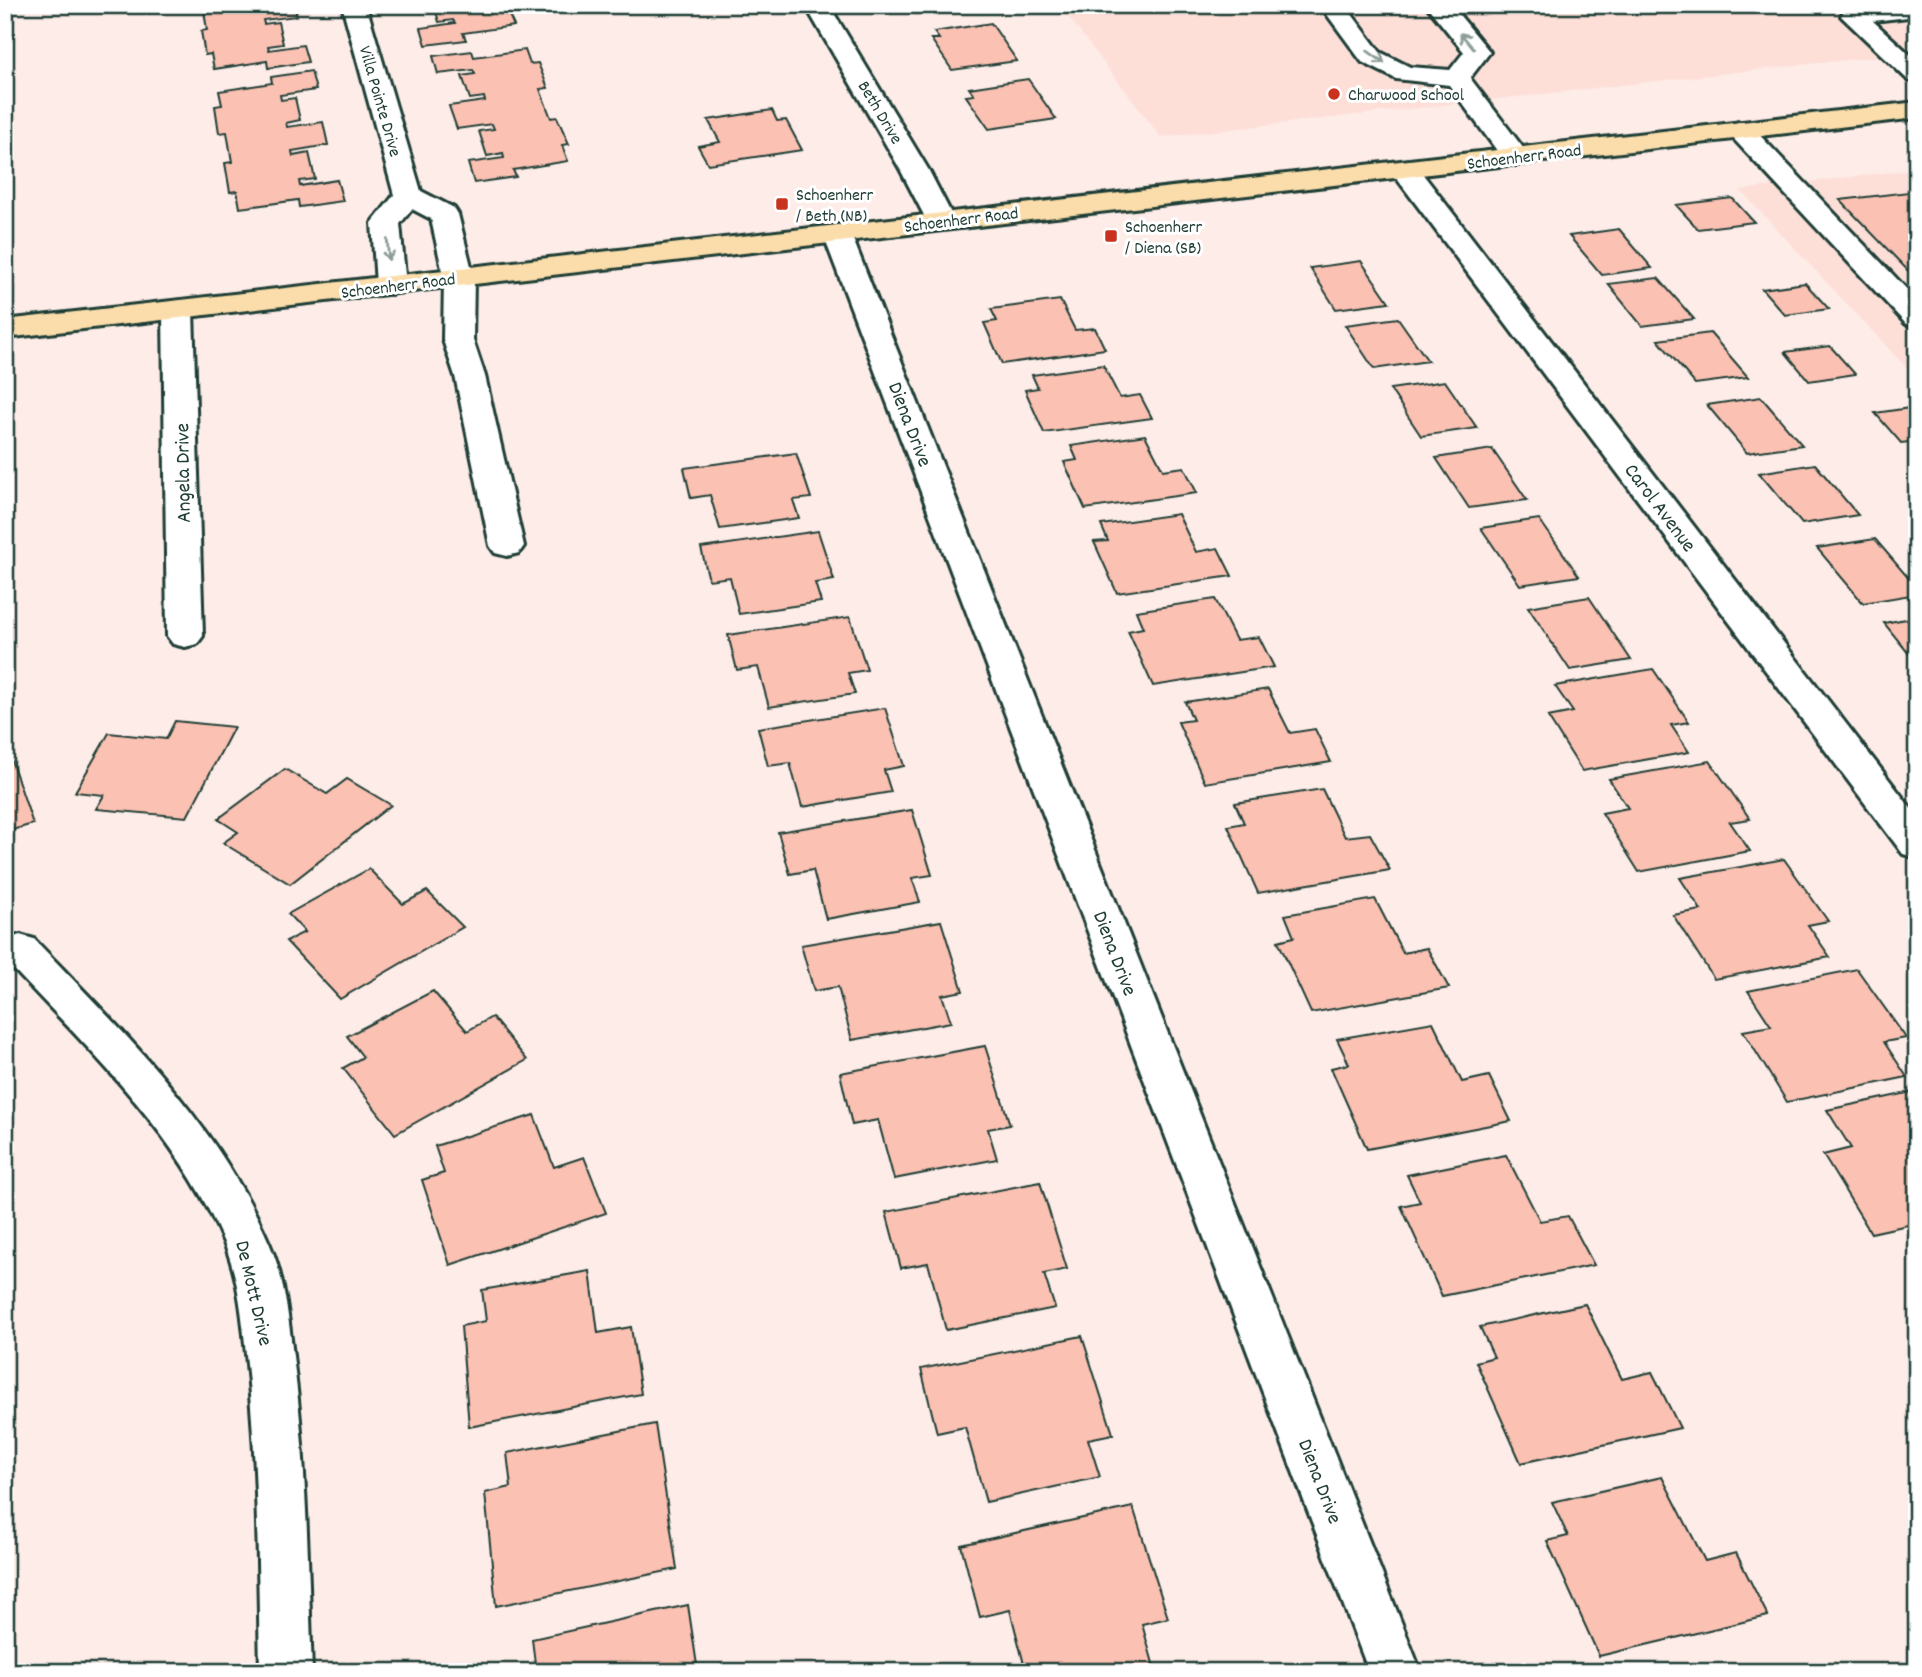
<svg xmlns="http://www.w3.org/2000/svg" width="1922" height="1677" viewBox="0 0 1922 1677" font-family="Dekko,sans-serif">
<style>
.built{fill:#fddfd8}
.building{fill:#fbc1b3;stroke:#1f3d34;stroke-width:2}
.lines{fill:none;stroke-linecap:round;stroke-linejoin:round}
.minor-casing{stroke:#1f3d34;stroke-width:6}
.major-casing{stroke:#1f3d34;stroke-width:6}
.minor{fill:#fff;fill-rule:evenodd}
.major{fill:#fbddab;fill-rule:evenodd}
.oneway{stroke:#8f9e9a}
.poi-dot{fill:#c8321e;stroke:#fff;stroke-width:2.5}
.labels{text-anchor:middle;stroke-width:6;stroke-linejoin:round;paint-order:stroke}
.far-poi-label{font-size:18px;fill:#1f3d34;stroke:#fff;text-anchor:start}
.far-street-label{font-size:18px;fill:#1f3d34;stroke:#fff}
.street-label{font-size:21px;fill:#1f3d34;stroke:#fff}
</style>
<rect width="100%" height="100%" fill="#feece8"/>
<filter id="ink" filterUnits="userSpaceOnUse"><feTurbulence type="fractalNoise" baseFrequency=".0143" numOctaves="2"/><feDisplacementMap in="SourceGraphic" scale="14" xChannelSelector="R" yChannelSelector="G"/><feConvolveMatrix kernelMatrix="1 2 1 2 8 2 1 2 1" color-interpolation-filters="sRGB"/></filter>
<g filter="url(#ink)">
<g class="built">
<polygon points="1059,5 1917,5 1917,52 1161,137"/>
<polygon points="1917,169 1917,379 1740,190"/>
</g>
<g class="building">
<polygon points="203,5 294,5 297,16 263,20 264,24 278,22 283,44 268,46 269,50 303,45 308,62 268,68 267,61 214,69 211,54 205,55 201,31 207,30"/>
<polygon points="434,5 512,5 514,12 508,13 514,26 463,33 466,40 426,45 421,28 455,23 453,20 439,22"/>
<polygon points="910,5 980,5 915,14"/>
<polygon points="991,23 1017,61 952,70 931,39 939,39 934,32"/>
<polygon points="525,50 530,64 538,63 548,88 540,89 551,118 557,117 569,144 562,145 568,161 513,170 516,177 474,183 468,163 504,158 503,153 487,156 479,131 494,129 492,124 457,129 449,106 485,101 484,97 470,99 462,76 475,74 473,70 438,74 433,56 472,51 474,57"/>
<polygon points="311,71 316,90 280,95 281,100 295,98 300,120 286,123 287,127 323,122 328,145 292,151 293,156 309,153 315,179 299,181 300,186 337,180 343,201 299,207 298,200 240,208 237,191 230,192 225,163 232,162 227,132 219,133 215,106 222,105 219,91 272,83 271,77"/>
<polygon points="1028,79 1056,119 989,129 966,96 974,95 969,88"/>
<polygon points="772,110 777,121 786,120 802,150 708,164 698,146 720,142 708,120"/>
<polygon points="7,150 9,193 5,193 5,151"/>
<polygon points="1917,191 1917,280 1840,200"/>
<polygon points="1732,198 1754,222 1698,229 1676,205"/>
<polygon points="5,202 10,202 13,247 5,248"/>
<polygon points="1619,229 1652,268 1602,275 1569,236"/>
<polygon points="1361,261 1389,302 1336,309 1310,268"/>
<polygon points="1658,278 1694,319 1642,326 1608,284"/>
<polygon points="1805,283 1829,309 1785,315 1762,289"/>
<polygon points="1060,300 1075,330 1095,328 1105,349 1002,364 984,323 997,321 991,309"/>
<polygon points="1398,318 1428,361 1374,369 1345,325"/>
<polygon points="1710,333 1748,377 1695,384 1658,340"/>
<polygon points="1830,346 1855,374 1809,381 1785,352"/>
<polygon points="1103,365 1120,398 1140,395 1152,418 1044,433 1025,390 1038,388 1032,375"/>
<polygon points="1445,381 1477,428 1421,436 1390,389"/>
<polygon points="1761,397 1802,445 1747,453 1707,405"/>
<polygon points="1917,407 1917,441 1901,443 1875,413"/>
<polygon points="1145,435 1163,470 1184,467 1197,493 1085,509 1064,462 1077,460 1071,446"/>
<polygon points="1492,449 1527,500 1469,508 1436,458"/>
<polygon points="796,453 811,498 793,500 799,518 720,529 710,495 691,498 684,468"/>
<polygon points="1815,464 1858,515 1802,524 1759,473"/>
<polygon points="1178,514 1196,552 1218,548 1232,576 1117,593 1094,542 1108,541 1101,525"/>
<polygon points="1539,519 1579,576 1520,585 1481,528"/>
<polygon points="818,531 834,580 815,583 821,602 739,614 730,577 709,580 701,548"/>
<polygon points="1875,539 1917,588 1917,594 1863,603 1817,548"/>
<polygon points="1589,597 1631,660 1570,670 1528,607"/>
<polygon points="1215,599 1236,640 1259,637 1274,667 1153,686 1128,631 1143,628 1136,611"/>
<polygon points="850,617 867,670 848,673 855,694 769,707 758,667 737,670 728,635"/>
<polygon points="1917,617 1917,664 1884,623"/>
<polygon points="1653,669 1689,722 1671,725 1689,752 1582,771 1548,717 1573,712 1555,686"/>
<polygon points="1268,689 1290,733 1315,729 1331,762 1205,783 1178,722 1193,720 1185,702"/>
<polygon points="885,708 904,766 884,770 891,792 802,807 790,763 768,766 758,728"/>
<polygon points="175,721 234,727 187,817 96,809 104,795 75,792 109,733 166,739"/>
<polygon points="5,742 33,824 5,832"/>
<polygon points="1710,761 1750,819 1730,822 1750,851 1639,872 1602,813 1628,808 1609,779"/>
<polygon points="285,769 327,794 347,779 391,805 290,884 223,843 238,832 218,819"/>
<polygon points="1322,789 1345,837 1370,834 1390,870 1258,893 1228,826 1244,823 1235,803"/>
<polygon points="912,810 932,875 912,878 920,902 826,919 813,870 790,874 778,832"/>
<polygon points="1784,859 1828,921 1808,925 1830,957 1714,979 1673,915 1701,910 1680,878"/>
<polygon points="369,869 403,904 427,891 463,927 340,999 286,941 305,932 288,914"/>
<polygon points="1375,899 1403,953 1427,948 1449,988 1311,1013 1278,941 1294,937 1285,915"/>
<polygon points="941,921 963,991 942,995 951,1022 852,1040 838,987 814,991 801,945"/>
<polygon points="1857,969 1906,1038 1884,1042 1907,1077 1787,1102 1743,1031 1771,1026 1748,991"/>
<polygon points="433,991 467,1031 492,1017 527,1060 395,1134 343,1068 363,1057 347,1036"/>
<polygon points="1433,1022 1462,1082 1489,1076 1511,1121 1367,1149 1331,1068 1349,1064 1337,1039"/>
<polygon points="985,1046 1010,1125 988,1129 997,1159 894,1179 878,1120 852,1125 840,1073"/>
<polygon points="1917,1091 1917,1223 1871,1233 1823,1155 1851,1148 1827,1110"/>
<polygon points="534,1115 554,1167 584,1157 606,1213 450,1265 422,1180 444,1173 435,1146"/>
<polygon points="1506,1155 1540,1221 1568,1216 1594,1265 1442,1296 1401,1206 1420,1202 1407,1175"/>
<polygon points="1040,1182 1067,1269 1044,1274 1055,1308 946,1330 928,1263 901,1268 886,1212"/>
<polygon points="590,1271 598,1333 631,1327 641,1394 469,1427 461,1326 486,1321 482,1290"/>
<polygon points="1585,1304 1622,1379 1652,1372 1680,1428 1521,1463 1476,1362 1494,1357 1480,1327"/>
<polygon points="1082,1336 1113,1434 1088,1439 1100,1477 986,1502 965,1427 937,1433 921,1369"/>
<polygon points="655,1424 677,1569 496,1606 485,1493 511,1487 507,1453"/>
<polygon points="1662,1477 1705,1561 1736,1553 1768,1616 1599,1656 1547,1541 1568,1536 1552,1502"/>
<polygon points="1133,1507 1168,1618 1142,1624 1154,1667 1135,1672 1026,1672 1010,1610 980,1617 961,1545"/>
<polygon points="688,1605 698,1672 536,1672 532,1639"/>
</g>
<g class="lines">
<g class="minor-casing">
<g id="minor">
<polygon points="342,5 366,5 421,191 454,208 458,214 474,278 473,340 485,376 524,546 519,553 507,556 495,553 490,546 455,376 443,340 444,278 431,219 412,209 400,224 406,285 401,291 391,294 381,291 376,285 372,223 394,195"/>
<polygon points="805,5 829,5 928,169 955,221 951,227 941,229 931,227 927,221 900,169"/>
<polygon points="1320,5 1345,5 1380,52 1410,67 1450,70 1464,52 1426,5 1451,5 1490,52 1470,78 1530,157 1526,163 1516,165 1506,163 1449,85 1396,79 1362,62"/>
<polygon points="1884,5 1917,5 1917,16 1873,21 1917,61 1917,83 1908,80 1841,16 1844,11"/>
<polygon points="1740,122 1749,124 1917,300 1917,327 1906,324 1731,136 1727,130 1731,124"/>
<polygon points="1405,162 1415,164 1917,816 1917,858 1903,854 1395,176 1391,170 1395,164"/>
<polygon points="837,225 847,228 851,234 1421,1672 1369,1672 823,234 827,228"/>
<polygon points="178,301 188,304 193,310 203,636 197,644 185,647 173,644 167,636 163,310 168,304"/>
<path d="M20,935L34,939C123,1032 219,1124 270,1245C286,1282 289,1324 294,1364C307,1466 308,1569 312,1672H260C258,1569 258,1466 247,1364C243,1325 240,1282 225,1245C180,1134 85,1046 6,961L5,940Z"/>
</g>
</g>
<g class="major-casing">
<polygon id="major" points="1917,102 1917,118 5,338 5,320"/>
</g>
<use href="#minor" class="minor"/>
<use href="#major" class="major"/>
</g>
<defs><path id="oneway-shaft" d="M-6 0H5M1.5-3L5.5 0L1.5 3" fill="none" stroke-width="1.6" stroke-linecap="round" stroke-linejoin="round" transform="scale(1.75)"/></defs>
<g class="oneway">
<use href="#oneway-shaft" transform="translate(1467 41) rotate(-130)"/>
<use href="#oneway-shaft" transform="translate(1376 57) rotate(36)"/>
<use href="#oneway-shaft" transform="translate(388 250) rotate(86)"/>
</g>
</g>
<g class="poi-dot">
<circle cx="1334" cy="94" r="7"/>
<rect x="775" y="197" width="14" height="14" rx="3.5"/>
<rect x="1104" y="229" width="14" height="14" rx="3.5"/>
</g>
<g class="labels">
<g class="far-poi-label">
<text x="1348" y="100">Charwood School</text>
<text x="796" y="200">Schoenherr<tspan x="796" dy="21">/ Beth (NB)</tspan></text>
<text x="1125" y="232">Schoenherr<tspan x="1125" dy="21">/ Diena (SB)</tspan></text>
</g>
<g class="far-street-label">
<text transform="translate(381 101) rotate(74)" y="6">Villa Pointe Drive</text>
<text transform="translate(881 112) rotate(59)" y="6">Beth Drive</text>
<text transform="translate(1524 156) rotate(-7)" y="6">Schoenherr Road</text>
<text transform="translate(961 219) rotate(-7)" y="6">Schoenherr Road</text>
<text transform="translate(398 285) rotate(-7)" y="6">Schoenherr Road</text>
</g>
<g class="street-label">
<text transform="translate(911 424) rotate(69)" y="7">Diena Drive</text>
<text transform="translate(182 473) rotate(-91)" y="7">Angela Drive</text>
<text transform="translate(1661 507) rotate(53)" y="7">Carol Avenue</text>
<text transform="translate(1116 953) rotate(69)" y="7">Diena Drive</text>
<text transform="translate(255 1293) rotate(77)" y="7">De Mott Drive</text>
<text transform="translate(1321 1481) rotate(69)" y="7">Diena Drive</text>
</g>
</g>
<rect width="1922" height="1677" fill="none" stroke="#fff" stroke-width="28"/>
<rect x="14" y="14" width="1894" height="1649" fill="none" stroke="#1f3d34" stroke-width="2.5" filter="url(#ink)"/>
</svg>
